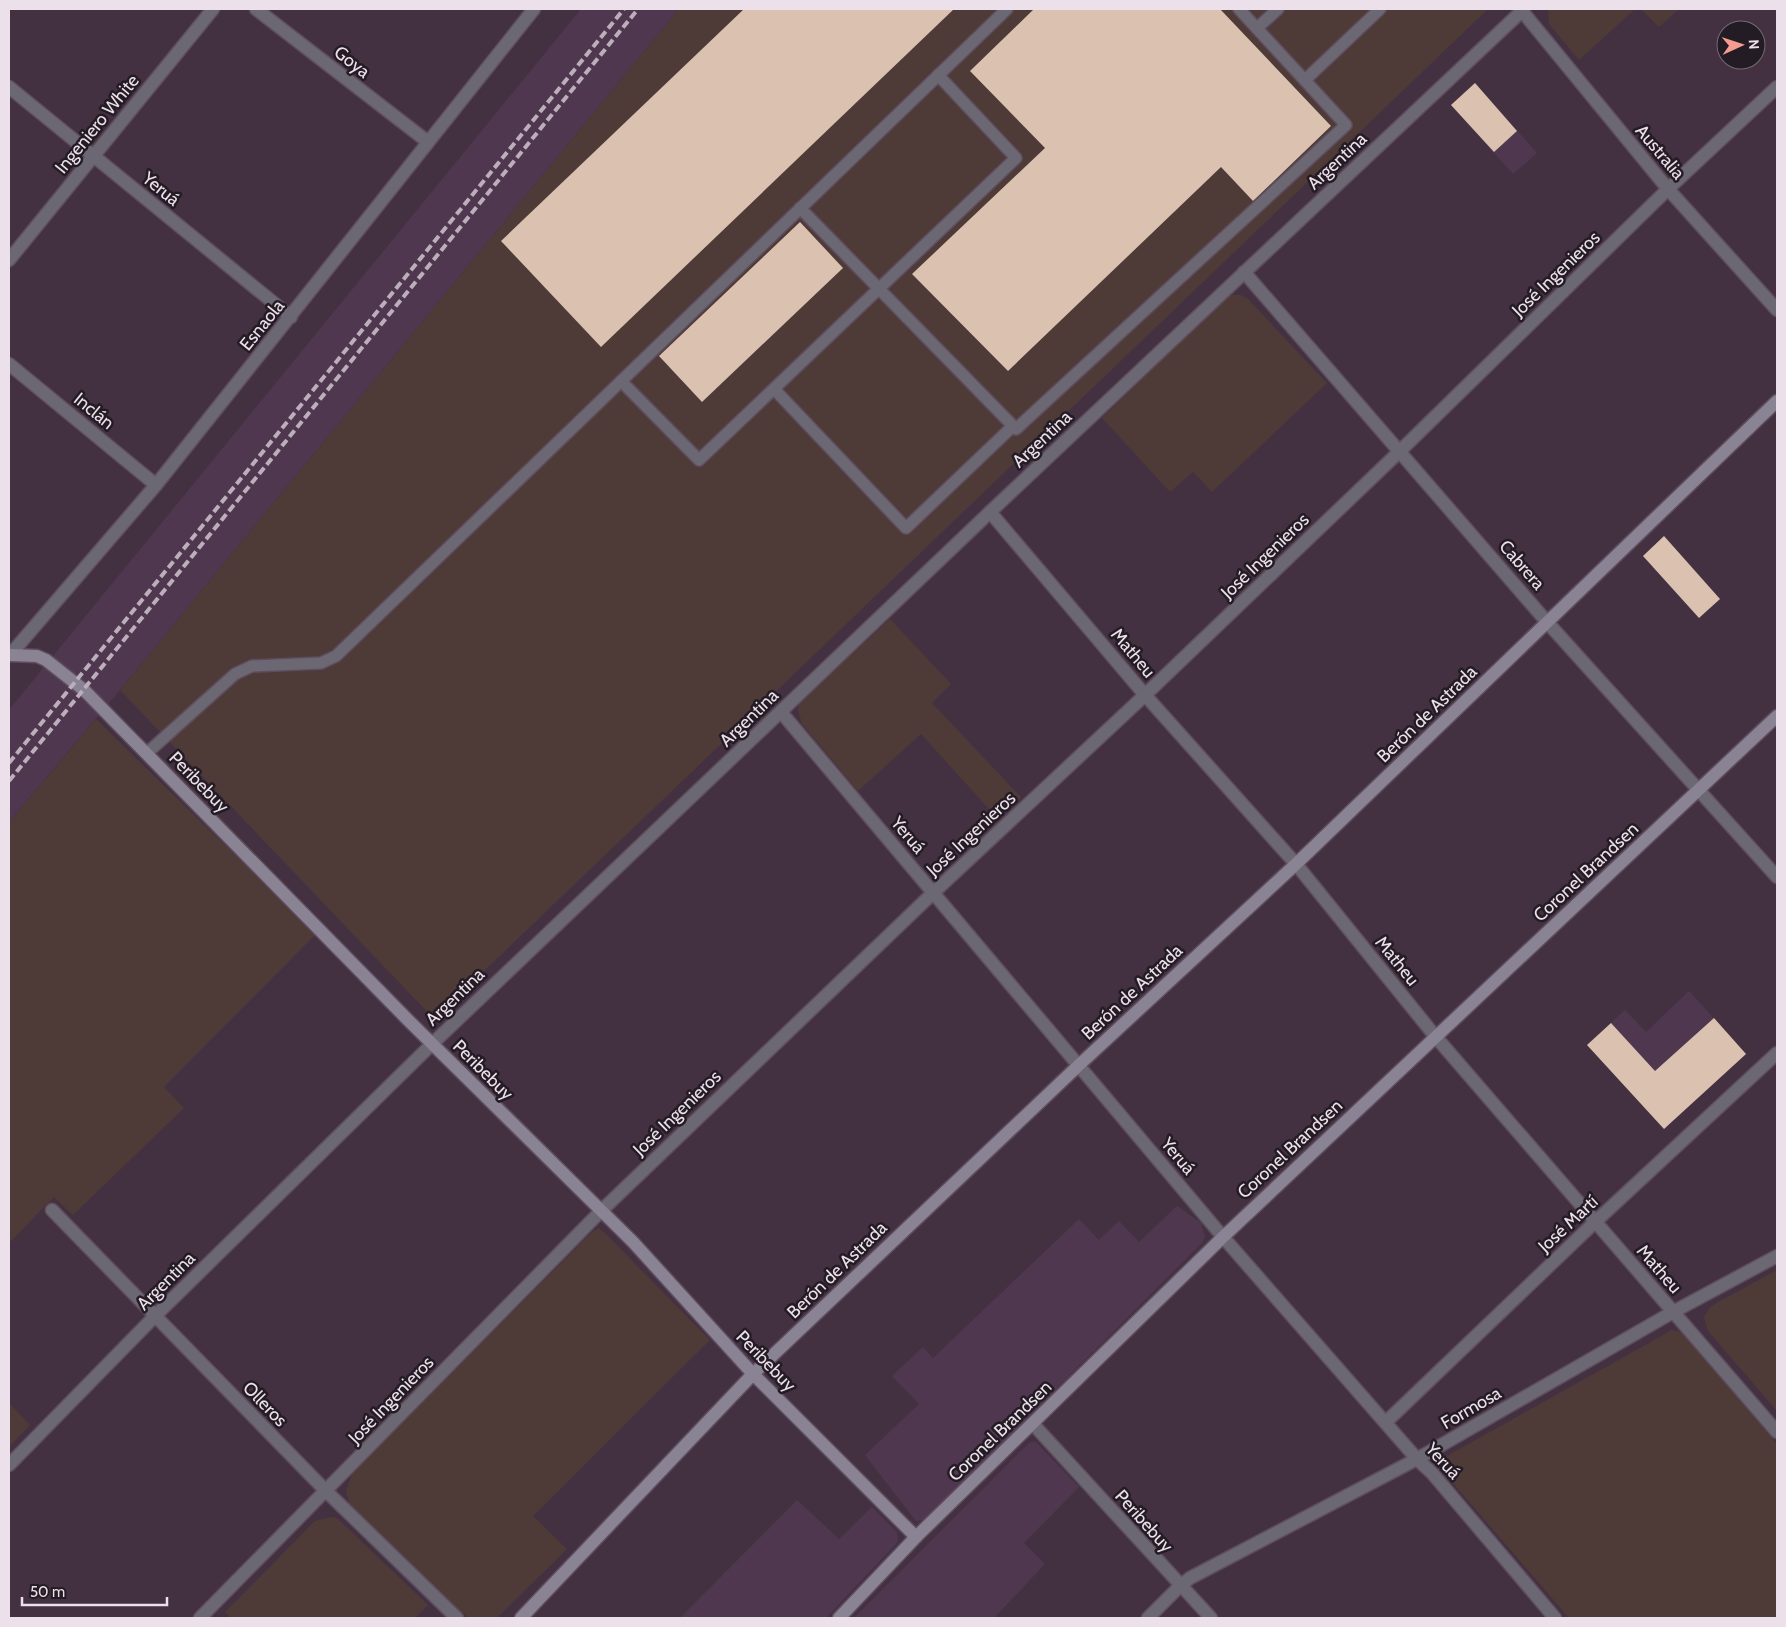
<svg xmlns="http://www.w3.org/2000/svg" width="1786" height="1627" viewBox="0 0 1786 1627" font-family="Cabin,sans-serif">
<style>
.built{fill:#4f384f}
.industrial{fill:#4e3a37}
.building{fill:#dbc1af}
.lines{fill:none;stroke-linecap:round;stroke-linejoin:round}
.lane-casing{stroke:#5e4d5d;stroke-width:14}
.street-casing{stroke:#5e4d5d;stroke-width:15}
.secondary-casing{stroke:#5e4d5d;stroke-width:15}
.lane{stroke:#6c6873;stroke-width:11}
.street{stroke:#6c6873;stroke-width:12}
.secondary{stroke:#898394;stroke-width:12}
.rail{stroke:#bcafbb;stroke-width:4;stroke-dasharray:8 4;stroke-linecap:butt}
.labels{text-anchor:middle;stroke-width:5;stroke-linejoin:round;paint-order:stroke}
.street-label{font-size:18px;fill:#ece0eb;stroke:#241c24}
</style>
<rect width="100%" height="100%" fill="#433142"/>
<g class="built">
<polygon points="581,9 679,9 120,690 9,822 9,710"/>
<polygon points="1475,83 1537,153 1513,174 1451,105"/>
<polygon points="1689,991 1746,1054 1664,1129 1587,1045 1625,1010 1646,1032"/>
<polygon points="1177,1206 1201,1223 1205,1237 1202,1243 925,1520 916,1521 865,1455 919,1404 892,1376 923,1347 933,1358 1079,1219 1099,1240 1119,1221 1139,1242"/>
<polygon points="1031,1442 1036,1442 1079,1487 1024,1543 1045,1564 994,1618 854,1618 1028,1444"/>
<polygon points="797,1500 839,1539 872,1507 897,1532 898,1538 897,1543 826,1618 680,1618"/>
</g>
<g class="industrial">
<polygon points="679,9 1488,9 434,1019 120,690"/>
<polygon points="1548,9 1635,9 1579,60 1549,24"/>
<polygon points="1641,9 1679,9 1659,27"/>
<polygon points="1232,295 1241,295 1248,299 1327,383 1212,492 1193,472 1170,492 1102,418 1225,298"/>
<polygon points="890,619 951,684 932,703 1021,797 998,819 921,734 858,791 802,724 798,710 799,703"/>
<polygon points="96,719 316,934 164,1087 184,1108 73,1215 54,1197 9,1243 9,822"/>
<polygon points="599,1228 606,1234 710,1340 533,1516 567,1549 497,1618 468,1618 351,1510 346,1491 352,1473 592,1232"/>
<polygon points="1777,1270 1777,1411 1708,1331 1704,1317 1711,1306"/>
<polygon points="1672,1330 1682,1332 1777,1444 1777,1618 1569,1618 1445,1474 1441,1461 1445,1457"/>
<polygon points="9,1403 30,1425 9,1447"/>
<polygon points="330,1517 337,1518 428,1605 415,1618 231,1618 225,1612 315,1521"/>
</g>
<g class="building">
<polygon points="744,9 954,9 601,347 501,241"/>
<polygon points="1034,9 1220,9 1331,126 1253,201 1221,167 1008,371 912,274 1045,148 970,71"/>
<polygon points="1475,83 1517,131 1494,152 1451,105"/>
<polygon points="800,222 843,268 702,402 659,356"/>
<polygon points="1664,536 1720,599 1699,618 1643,556"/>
<polygon points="1714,1018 1746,1054 1664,1129 1587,1045 1611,1023 1655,1071"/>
</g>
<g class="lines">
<g class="lane-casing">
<g id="lane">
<polyline points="1257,28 1278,9"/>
<polyline points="1305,80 1380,9"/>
<polyline points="800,208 1016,429 1346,125 1239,9"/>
<polyline points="621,381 699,460 1016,158 938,75"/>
<polyline points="774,389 906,528 1013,426"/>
<polyline points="147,753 235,674 252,666 321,663 336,656 1007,9"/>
</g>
</g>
<g class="street-casing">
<g id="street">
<polyline points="256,9 428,142"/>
<polyline points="1522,11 1668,189 1777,310"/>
<polyline points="9,87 291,317"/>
<polyline points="9,260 213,9"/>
<polyline points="1244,272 1547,622 1777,877"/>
<polyline points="9,364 156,485"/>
<polyline points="990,512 1145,695 1296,864 1435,1036 1777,1432"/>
<polyline points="10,655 156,485 534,9"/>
<polyline points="781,712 1223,1237 1417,1459 1432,1473 1555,1618"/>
<polyline points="52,1210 326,1491 457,1618"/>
<polyline points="1386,1422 1595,1222 1777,1053"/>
<polyline points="1033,1424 1211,1618"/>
<polyline points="9,1465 155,1316 432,1044 990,512 1524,9"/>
<polyline points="200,1618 601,1211 933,893 1145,695 1400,451 1668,189 1777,87"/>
<polyline points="1148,1618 1180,1586 1190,1578 1417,1459 1673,1312 1777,1256"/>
</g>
</g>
<g class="secondary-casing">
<g id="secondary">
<polyline points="9,655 37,656 46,660 84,690 407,1019 633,1242 753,1374 916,1537"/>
<polyline points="521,1618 753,1374 1079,1065 1296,864 1777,401"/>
<polyline points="839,1618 916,1537 1223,1237 1777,716"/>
</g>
</g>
<use href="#lane" class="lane"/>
<use href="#street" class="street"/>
<use href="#secondary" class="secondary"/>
<g class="rail">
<polyline points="9,763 624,9"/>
<polyline points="9,781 638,9"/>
</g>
</g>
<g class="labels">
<g class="street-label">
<text transform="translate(352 62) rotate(38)" y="6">Goya</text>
<text transform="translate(97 124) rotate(-51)" y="6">Ingeniero White</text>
<text transform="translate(1660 152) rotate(50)" y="6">Australia</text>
<text transform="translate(1337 161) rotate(-43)" y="6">Argentina</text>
<text transform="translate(161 189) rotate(39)" y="6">Yeruá</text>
<text transform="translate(1556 274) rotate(-44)" y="6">José Ingenieros</text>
<text transform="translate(262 325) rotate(-51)" y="6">Esnaola</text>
<text transform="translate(94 411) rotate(39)" y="6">Inclán</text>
<text transform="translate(1042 439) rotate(-43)" y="6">Argentina</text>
<text transform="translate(1265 556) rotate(-44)" y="6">José Ingenieros</text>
<text transform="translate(1522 565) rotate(49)" y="6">Cabrera</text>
<text transform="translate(1133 653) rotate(50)" y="6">Matheu</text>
<text transform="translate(1427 714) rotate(-44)" y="6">Berón de Astrada</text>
<text transform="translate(749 718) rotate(-44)" y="6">Argentina</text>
<text transform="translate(199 782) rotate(46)" y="6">Peribebuy</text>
<text transform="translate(971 834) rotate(-43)" y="6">José Ingenieros</text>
<text transform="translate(908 835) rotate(50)" y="6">Yeruá</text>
<text transform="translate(1586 872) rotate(-43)" y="6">Coronel Brandsen</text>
<text transform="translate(1397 961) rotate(51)" y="6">Matheu</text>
<text transform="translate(1132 992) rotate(-43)" y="6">Berón de Astrada</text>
<text transform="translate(455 997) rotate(-44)" y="6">Argentina</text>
<text transform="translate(483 1070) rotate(45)" y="6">Peribebuy</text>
<text transform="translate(677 1113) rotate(-44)" y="6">José Ingenieros</text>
<text transform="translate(1290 1149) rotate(-43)" y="6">Coronel Brandsen</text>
<text transform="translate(1178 1156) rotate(50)" y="6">Yeruá</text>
<text transform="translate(1568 1224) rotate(-43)" y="6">José Martí</text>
<text transform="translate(1659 1269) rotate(49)" y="6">Matheu</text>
<text transform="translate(837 1270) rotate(-44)" y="6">Berón de Astrada</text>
<text transform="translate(166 1281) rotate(-45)" y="6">Argentina</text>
<text transform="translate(766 1361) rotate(46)" y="6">Peribebuy</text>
<text transform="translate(391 1400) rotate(-46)" y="6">José Ingenieros</text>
<text transform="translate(265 1404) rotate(46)" y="6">Olleros</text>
<text transform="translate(1471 1408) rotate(-30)" y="6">Formosa</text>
<text transform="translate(1000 1431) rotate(-44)" y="6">Coronel Brandsen</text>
<text transform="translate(1443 1461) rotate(47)" y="6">Yeruá</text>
<text transform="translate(1144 1521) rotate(48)" y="6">Peribebuy</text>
</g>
</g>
<rect width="1786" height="1627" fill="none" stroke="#ece0eb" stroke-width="20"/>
<g transform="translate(1741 45) rotate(87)"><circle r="24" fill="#241c24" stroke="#746a74"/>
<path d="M0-4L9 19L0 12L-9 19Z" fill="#f59c92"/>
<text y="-8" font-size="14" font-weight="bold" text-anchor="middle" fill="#ece0eb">N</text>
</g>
<path d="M22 1597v8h145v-8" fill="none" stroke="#ece0eb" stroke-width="2.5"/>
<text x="30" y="1597" font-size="15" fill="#ece0eb" stroke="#241c24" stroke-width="4" paint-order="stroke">50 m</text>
</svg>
